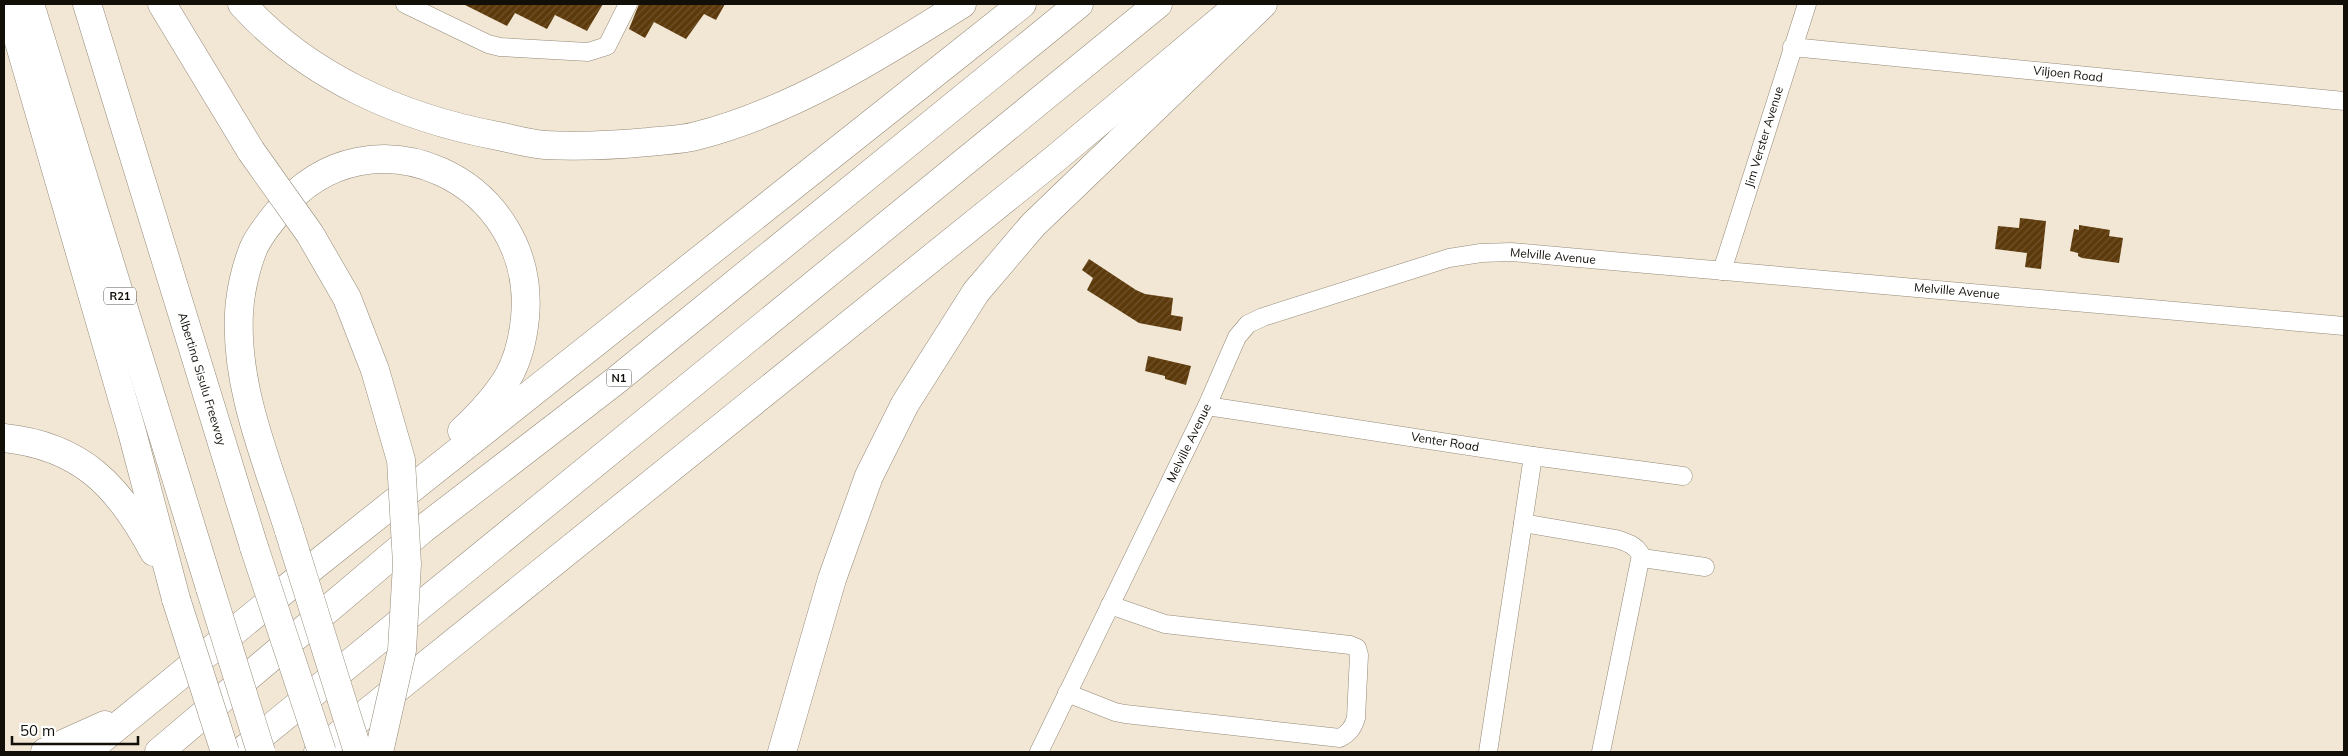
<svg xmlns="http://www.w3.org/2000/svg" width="2348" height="756" viewBox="0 0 2348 756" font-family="Mulish,sans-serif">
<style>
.building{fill:url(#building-hatch)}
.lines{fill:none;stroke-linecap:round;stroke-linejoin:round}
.minor-casing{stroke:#948978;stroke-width:19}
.motorway-casing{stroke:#948978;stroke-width:29}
.minor{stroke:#fff;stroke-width:18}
.motorway{stroke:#fff;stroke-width:28}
.motorway-bridge-casing{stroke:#948978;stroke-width:29;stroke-linecap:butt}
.motorway-bridge{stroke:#fff;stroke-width:28}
.labels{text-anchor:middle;stroke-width:5;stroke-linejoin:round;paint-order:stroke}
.shield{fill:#fff;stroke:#595652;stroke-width:1}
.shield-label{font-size:11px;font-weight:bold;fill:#120e08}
.street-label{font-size:12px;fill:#120e08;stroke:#fff}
</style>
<defs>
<pattern id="building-hatch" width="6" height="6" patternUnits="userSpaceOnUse" patternTransform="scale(1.25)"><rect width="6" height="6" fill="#5d3a0b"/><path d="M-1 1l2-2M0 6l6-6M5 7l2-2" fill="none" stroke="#6f532d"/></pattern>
</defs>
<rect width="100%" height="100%" fill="#f2e7d4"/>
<g class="building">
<polygon points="463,4 603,4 587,31 555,15 547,29 515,13 507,26"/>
<polygon points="639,4 725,4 716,20 704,14 686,39 654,22 645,38 629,29"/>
<polygon points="2020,218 2046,221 2041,269 2025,267 2027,253 1995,249 1998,226 2019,228"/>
<polygon points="2079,225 2110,230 2109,236 2123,238 2119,263 2082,258 2078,256 2078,253 2070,251 2074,229 2079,230"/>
<polygon points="1089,259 1136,290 1145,294 1173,298 1171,315 1183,317 1181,331 1139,323 1087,290 1093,278 1082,270"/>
<polygon points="1148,356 1191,366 1186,385 1165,379 1165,376 1145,371"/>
</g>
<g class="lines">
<g class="minor-casing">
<g id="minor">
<polyline points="405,4 488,44 500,47 588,52 607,46 628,4"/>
<polyline points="1792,47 2344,101"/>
<polyline points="1722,271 1807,4"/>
<polyline points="1207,406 1533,456 1683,476"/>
<polyline points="1523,523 1533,456"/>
<polyline points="1642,558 1705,567"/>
<path d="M1067,693L1115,712L1125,714L1340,738C1349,733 1353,728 1356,718L1359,655L1357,648L1350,645L1165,624L1110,605"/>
<polyline points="1039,752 1207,406 1237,337 1248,324 1263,317 1449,258 1481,253 1511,252 2344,326"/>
<path d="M1488,752L1523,523L1616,539C1626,542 1636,545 1641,555L1601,752"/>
</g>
</g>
<g class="motorway-casing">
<g id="motorway">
<polyline points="8,4 132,432 176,599"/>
<polyline points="30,4 210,588"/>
<polyline points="87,4 254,547"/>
<polyline points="162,4 251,151"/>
<path d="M242,4C308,77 402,118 498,136C513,139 530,144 545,145C579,147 615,145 648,142C664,140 681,140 696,136C791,112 880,56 962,4"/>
<path d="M4,438C81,446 119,486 154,552"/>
<path d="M289,531C267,461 235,388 239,313C240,292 246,266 254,247C260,234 271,221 280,210C370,101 538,181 525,318C523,338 518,360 508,377C496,397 478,416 462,431"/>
<polyline points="45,752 105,725"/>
<polyline points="86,752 319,562 1022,4"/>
<polyline points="159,752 423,529 614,382 1079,4"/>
<polyline points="241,752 1158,4"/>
<polyline points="318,752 1056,158 1240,4"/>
<polyline points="782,752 832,579 869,476 905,404 976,292 1033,225 1263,4"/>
</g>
</g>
<use href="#minor" class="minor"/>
<use href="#motorway" class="motorway"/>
<g class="motorway-bridge-casing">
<g id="motorway-bridge">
<polyline points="251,151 310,234 347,298 375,370 401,460 407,564 402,650 379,752"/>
<polyline points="289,531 358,752"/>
<polyline points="254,547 322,752"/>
<polyline points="210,588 261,752"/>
<polyline points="176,599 225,752"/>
</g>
</g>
<use href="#motorway-bridge" class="motorway-bridge"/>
</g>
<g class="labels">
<g class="shield">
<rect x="104" y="287.5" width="32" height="17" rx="4"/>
<rect x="606.5" y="369.5" width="25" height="17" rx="4"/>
</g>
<g class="shield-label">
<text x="120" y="300">R21</text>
<text x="619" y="382">N1</text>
</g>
<g class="street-label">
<text transform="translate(2068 74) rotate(6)" y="4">Viljoen Road</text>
<text transform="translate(1764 137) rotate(-73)" y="4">Jim Verster Avenue</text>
<text transform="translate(1553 256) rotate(5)" y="4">Melville Avenue</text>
<text transform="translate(1957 291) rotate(5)" y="4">Melville Avenue</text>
<text transform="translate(202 379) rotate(73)" y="4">Albertina Sisulu Freeway</text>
<text transform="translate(1445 442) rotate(9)" y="4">Venter Road</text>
<text transform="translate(1189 443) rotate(-64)" y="4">Melville Avenue</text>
</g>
</g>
<rect width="2348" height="756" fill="none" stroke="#120e08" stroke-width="10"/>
<path d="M12 736v8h126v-8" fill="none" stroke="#120e08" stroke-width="2.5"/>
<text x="20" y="736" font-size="15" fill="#120e08" stroke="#ffffff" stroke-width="4" paint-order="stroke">50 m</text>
</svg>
